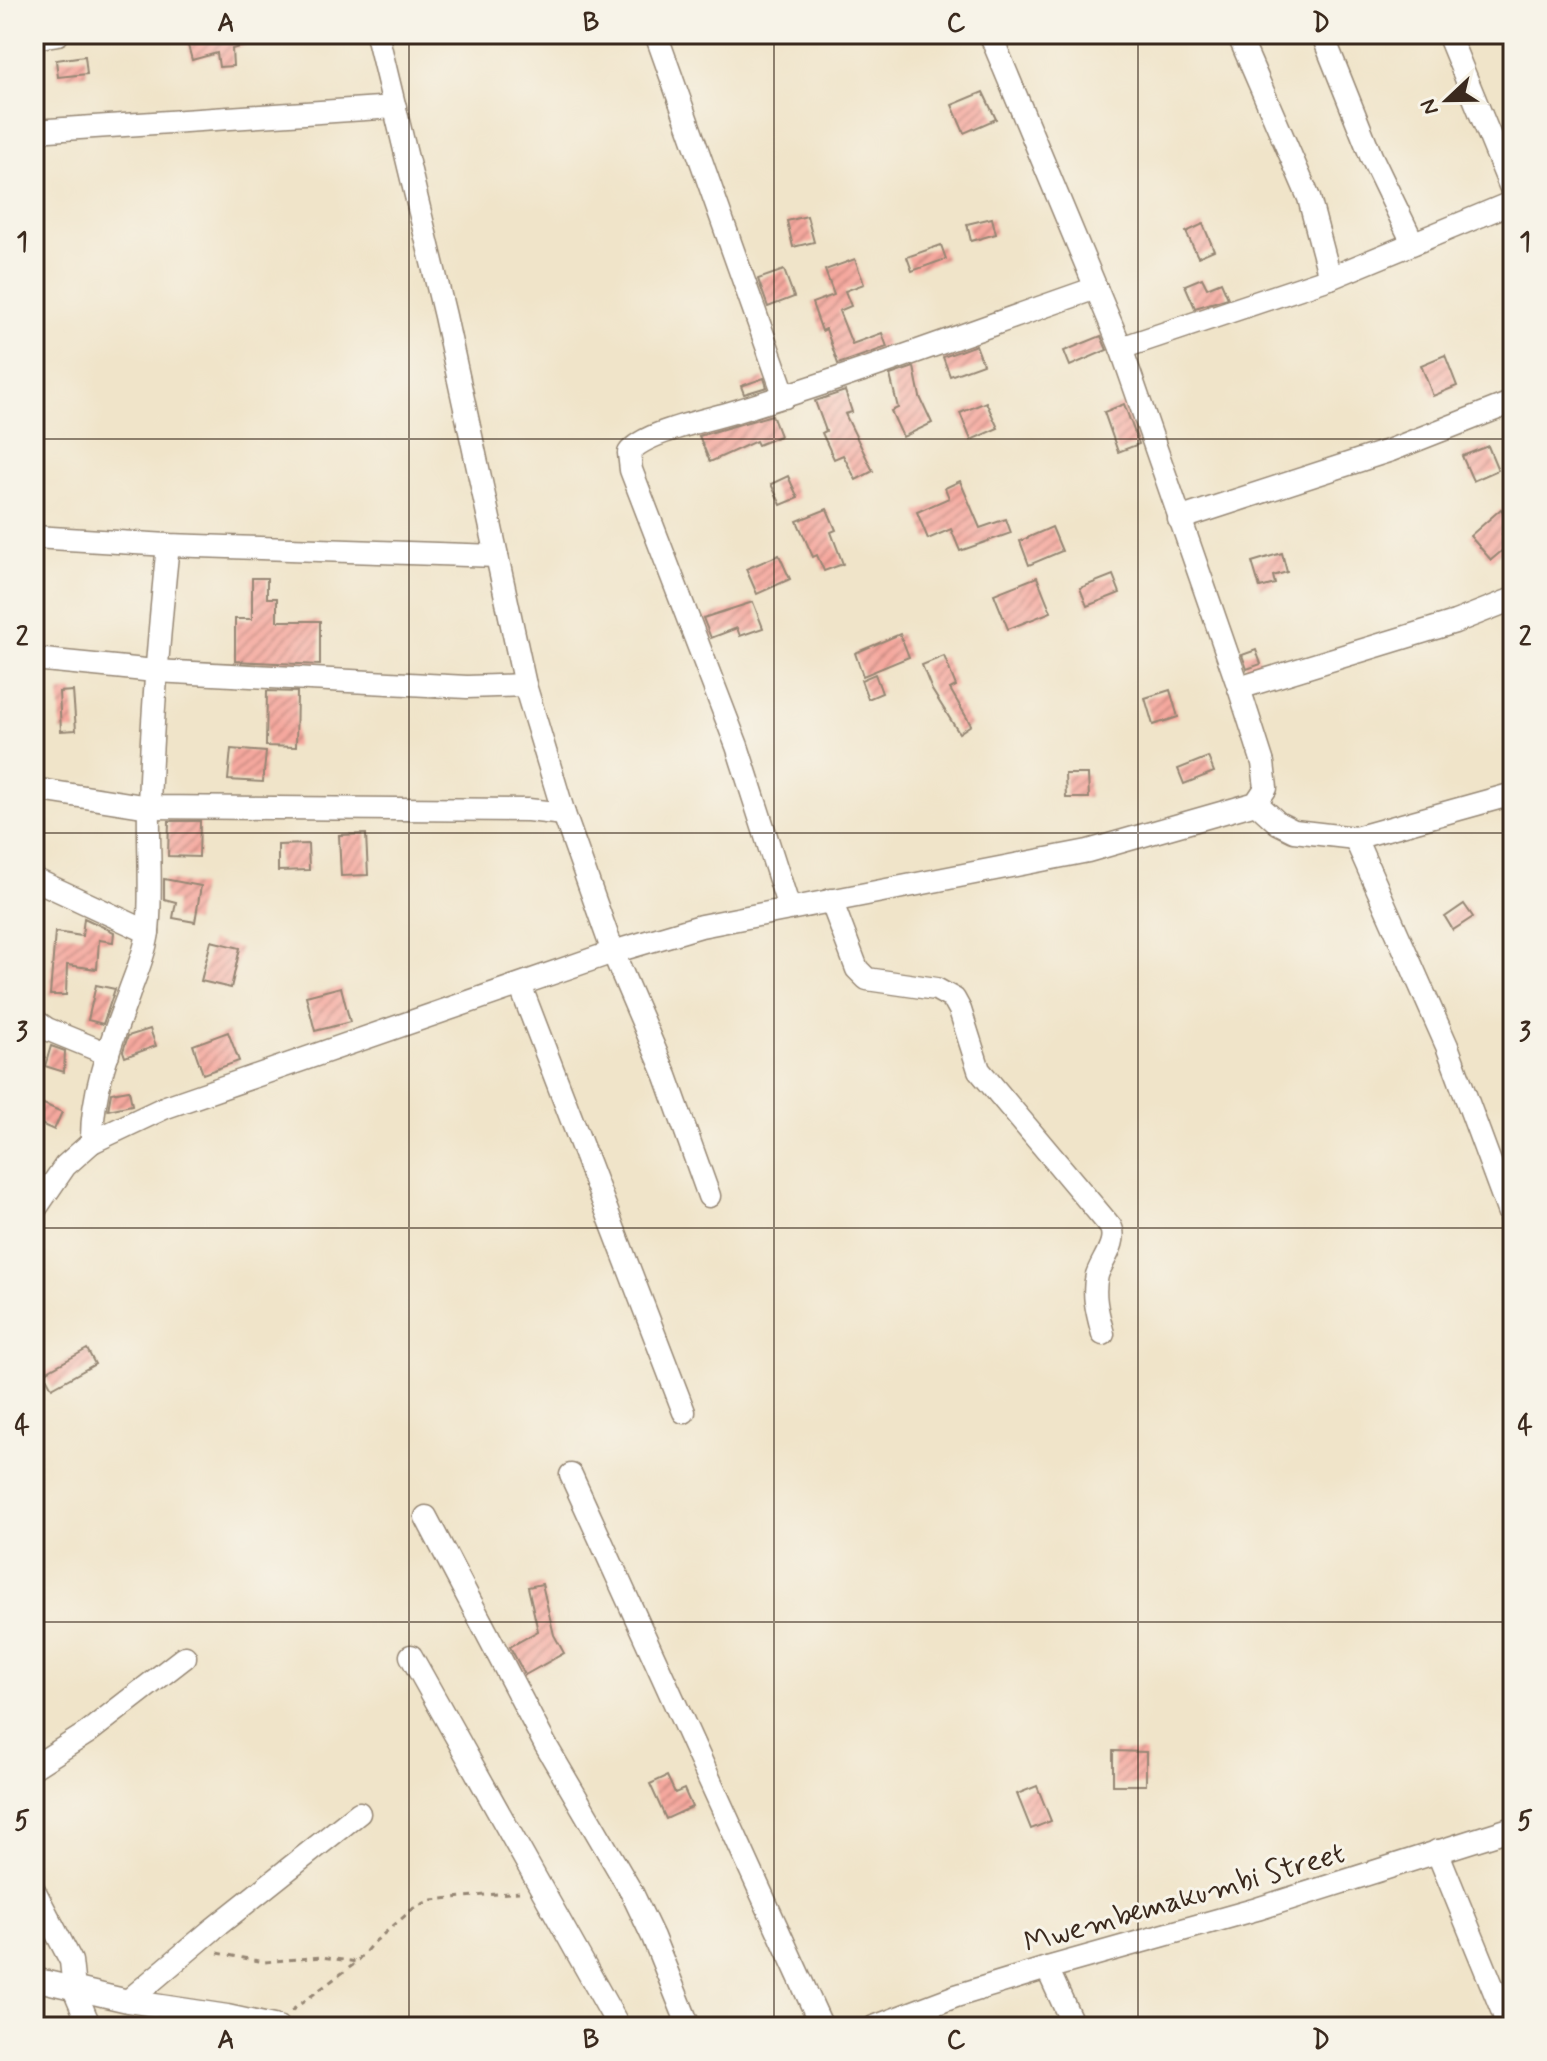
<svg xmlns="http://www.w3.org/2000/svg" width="1547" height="2061" viewBox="0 0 1547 2061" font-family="Mynerve,sans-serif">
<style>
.building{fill:url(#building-hatch)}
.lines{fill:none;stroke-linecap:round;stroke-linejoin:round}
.minor-casing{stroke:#968774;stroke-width:25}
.path{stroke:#968774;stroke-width:3;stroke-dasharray:6 6;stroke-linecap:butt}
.minor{stroke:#fff;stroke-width:22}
.grid{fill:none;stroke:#3b2a1e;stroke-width:2;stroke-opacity:0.55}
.labels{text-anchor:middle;stroke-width:6;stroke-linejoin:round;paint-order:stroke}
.street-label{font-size:30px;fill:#3b2a1e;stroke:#f7f3e8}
.neatline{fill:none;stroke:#3b2a1e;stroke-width:3}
.grid-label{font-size:26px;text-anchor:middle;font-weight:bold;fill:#3b2a1e}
</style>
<defs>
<pattern id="building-hatch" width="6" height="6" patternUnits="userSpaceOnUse" patternTransform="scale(2)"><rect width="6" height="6" fill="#f5a89e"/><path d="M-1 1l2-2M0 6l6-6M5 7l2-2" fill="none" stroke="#c88980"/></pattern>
</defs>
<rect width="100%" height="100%" fill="#f7f3e8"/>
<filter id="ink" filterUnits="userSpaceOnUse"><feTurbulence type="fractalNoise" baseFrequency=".0125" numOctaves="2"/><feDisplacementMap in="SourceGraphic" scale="16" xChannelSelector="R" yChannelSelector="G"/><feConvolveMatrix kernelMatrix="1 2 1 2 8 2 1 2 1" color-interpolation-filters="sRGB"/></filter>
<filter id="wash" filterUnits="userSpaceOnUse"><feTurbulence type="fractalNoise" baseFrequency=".006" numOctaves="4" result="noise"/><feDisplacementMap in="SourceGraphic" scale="32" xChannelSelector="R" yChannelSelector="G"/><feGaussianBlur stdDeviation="1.8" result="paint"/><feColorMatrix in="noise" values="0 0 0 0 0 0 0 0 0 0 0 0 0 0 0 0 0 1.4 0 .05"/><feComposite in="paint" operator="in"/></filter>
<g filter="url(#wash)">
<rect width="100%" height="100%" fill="#f0e4c9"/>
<g id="blocks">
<g class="building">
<polygon points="245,37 246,45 232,49 233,66 219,67 217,53 192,60 187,42"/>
<polygon points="85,56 87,74 58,77 56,60"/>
<polygon points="983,92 996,119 964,133 952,105"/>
<polygon points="807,216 814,242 793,247 787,221"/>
<polygon points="992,218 996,234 971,241 967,224"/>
<polygon points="1203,224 1214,250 1198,257 1186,232"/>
<polygon points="941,245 946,259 912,271 907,257"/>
<polygon points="855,259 864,284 845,291 851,306 839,311 852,344 882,333 887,347 838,364 826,329 822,331 812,303 834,295 825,270"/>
<polygon points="784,270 794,297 768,307 758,279"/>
<polygon points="1202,278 1207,288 1221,282 1228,298 1195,308 1185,285"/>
<polygon points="1101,336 1107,350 1070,366 1064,351"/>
<polygon points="976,345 983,364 950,376 943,357"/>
<polygon points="1445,355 1457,386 1433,396 1421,365"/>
<polygon points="914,367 920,397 932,423 903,437 891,411 898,408 890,375"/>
<polygon points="764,378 767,387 744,394 741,386"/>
<polygon points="845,391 852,412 845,414 873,471 856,480 843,455 834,459 822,433 826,431 815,401"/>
<polygon points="986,402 998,428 971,440 960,413"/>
<polygon points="1124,404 1139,444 1118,452 1104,412"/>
<polygon points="772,415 780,436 758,445 756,441 710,462 699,436"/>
<polygon points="1488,446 1498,470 1473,481 1462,456"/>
<polygon points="788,476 798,498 781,505 771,484"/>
<polygon points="960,481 980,528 1006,519 1011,533 960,551 951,529 928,539 917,512 949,498 945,488"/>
<polygon points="827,509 836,530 831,532 843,564 824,571 817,555 813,557 797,521"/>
<polygon points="1501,509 1513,523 1502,534 1510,544 1491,560 1470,536"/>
<polygon points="1052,527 1062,551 1029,565 1020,541"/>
<polygon points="1282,553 1287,572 1273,576 1275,584 1260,588 1252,562"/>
<polygon points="779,555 790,579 757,594 746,569"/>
<polygon points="1113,575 1120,593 1087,606 1080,588"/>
<polygon points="1037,577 1051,612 1008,629 994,594"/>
<polygon points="252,578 267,578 267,598 277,598 277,621 320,621 320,665 235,661 235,619 252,619"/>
<polygon points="753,602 763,628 740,636 737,628 711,638 703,618"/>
<polygon points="900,634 909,657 863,676 855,653"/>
<polygon points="1256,650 1261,664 1247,669 1242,655"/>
<polygon points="944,656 956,686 950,689 971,725 959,733 932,690 922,665"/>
<polygon points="875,674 882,693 868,699 861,680"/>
<polygon points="1170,690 1178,717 1153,725 1145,698"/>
<polygon points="73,691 76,730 61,731 59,692"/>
<polygon points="267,691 297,692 296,747 266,746"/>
<polygon points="231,749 266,752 263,782 228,780"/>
<polygon points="1208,757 1214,772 1184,784 1178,769"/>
<polygon points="1065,774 1088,774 1089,798 1066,798"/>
<polygon points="169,821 200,821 199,857 168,856"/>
<polygon points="366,834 368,875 341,876 339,835"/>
<polygon points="308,844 309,870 278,871 278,845"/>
<polygon points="164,879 201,886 195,922 173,918 176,902 164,899"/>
<polygon points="1464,904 1473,917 1453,930 1445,917"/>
<polygon points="84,918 114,932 113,942 99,940 97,969 67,965 66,995 50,995 55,932 82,936"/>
<polygon points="211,941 240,948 231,988 201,981"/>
<polygon points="96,985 115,989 103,1024 88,1020"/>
<polygon points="341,987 350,1022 315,1031 306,996"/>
<polygon points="150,1029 156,1046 125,1057 123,1051 128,1036"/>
<polygon points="228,1032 239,1061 203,1074 193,1045"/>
<polygon points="51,1046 65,1051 64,1072 45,1066"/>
<polygon points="129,1090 132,1105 108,1110 111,1093"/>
<polygon points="39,1102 62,1112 54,1130 34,1121 34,1113"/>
<polygon points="87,1349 95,1364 52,1388 44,1373"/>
<polygon points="542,1584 554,1635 564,1653 525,1675 510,1647 538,1631 528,1587"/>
<polygon points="1113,1751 1146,1752 1146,1785 1113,1785"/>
<polygon points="667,1776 675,1793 684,1789 692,1807 666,1819 650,1784"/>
<polygon points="1037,1786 1051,1821 1031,1829 1017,1794"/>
</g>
</g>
</g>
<g filter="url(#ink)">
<use href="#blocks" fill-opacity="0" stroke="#968774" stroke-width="2"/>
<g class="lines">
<g class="minor-casing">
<g id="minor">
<polyline points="377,34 445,316 525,685 564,814 613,952 666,1076 709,1196"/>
<polyline points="656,34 785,397"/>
<polyline points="1238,34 1309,198 1330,278"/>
<polyline points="1448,34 1513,193"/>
<polyline points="34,38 58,34"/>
<polyline points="1325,41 1371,156 1413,243"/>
<polyline points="34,131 395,107"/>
<polyline points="1121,348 1330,278 1513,202"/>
<polyline points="1179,519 1391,450 1513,402"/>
<polyline points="34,537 168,545 497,556"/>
<polyline points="34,659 155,671 467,687 525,685"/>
<polyline points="1239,688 1455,622 1513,599"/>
<polyline points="34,789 149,807 528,810 564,814"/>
<polyline points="1256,803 1278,823 1294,831 1355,838 1513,794"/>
<polyline points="1355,838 1447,1046 1513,1224"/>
<polyline points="34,879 148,932"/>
<path d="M831,900L857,969L867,979L936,989L954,999L960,1010L979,1070L1110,1226C1119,1241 1102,1260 1097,1275C1092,1295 1098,1315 1103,1334"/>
<path d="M789,908L737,746L631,470L629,453C642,433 706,420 730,413C854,376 975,330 1096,288"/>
<polyline points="520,985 684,1412"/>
<polyline points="34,1020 47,1029 108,1054"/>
<path d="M92,1142C91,1092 111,1042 128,996C135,975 145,955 148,932C152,891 148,847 149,805C152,718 159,631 168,545"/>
<polyline points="34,1211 65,1166 92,1142 166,1107 613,952 701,926 1088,851 1256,803 1266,788 1263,763 1239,688 1121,348 990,34"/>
<polyline points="571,1475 822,2027"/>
<polyline points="426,1517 545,1744 632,1893 653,1937 689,2027"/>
<polyline points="411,1656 619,2027"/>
<polyline points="34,1767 87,1733 185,1657"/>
<polyline points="1437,1851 1509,2027"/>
<polyline points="34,1890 71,1961 74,1989 90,2027"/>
<polyline points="1047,1968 1074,2027"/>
<polyline points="34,1979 128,2001 227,2016 278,2027"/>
<polyline points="128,2001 213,1929 359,1813"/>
<polyline points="874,2027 956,1996 1047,1968 1257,1909 1513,1828"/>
</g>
</g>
<g class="path">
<polyline points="218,1953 264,1962 321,1957 357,1962"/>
<polyline points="291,2011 357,1962 372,1944 414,1908 431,1900 519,1892"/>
</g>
<use href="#minor" class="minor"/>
</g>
</g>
<path class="grid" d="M409,34V2027M774,34V2027M1138,34V2027M34,439H1513M34,833H1513M34,1228H1513M34,1622H1513"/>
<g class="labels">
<g class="street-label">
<text transform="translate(1184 1897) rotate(-16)" y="10">Mwembemakumbi Street</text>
</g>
</g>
<rect width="1547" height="2061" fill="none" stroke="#f7f3e8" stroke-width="88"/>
<g transform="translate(1447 100) rotate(248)" stroke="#f7f3e8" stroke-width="6" paint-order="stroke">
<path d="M0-6L14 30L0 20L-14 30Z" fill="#3b2a1e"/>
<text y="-12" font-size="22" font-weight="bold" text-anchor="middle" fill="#3b2a1e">N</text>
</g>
<rect x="44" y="44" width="1459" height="1973" class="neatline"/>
<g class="grid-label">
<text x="226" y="31">A</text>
<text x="591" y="31">B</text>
<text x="956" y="31">C</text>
<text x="1321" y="31">D</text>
<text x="22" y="250">1</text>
<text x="1525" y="250">1</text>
<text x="22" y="645">2</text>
<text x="1525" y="645">2</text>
<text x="22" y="1040">3</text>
<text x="1525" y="1040">3</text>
<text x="22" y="1434">4</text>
<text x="1525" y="1434">4</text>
<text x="22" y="1829">5</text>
<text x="1525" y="1829">5</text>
<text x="226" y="2048">A</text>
<text x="591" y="2048">B</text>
<text x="956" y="2048">C</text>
<text x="1321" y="2048">D</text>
</g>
</svg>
